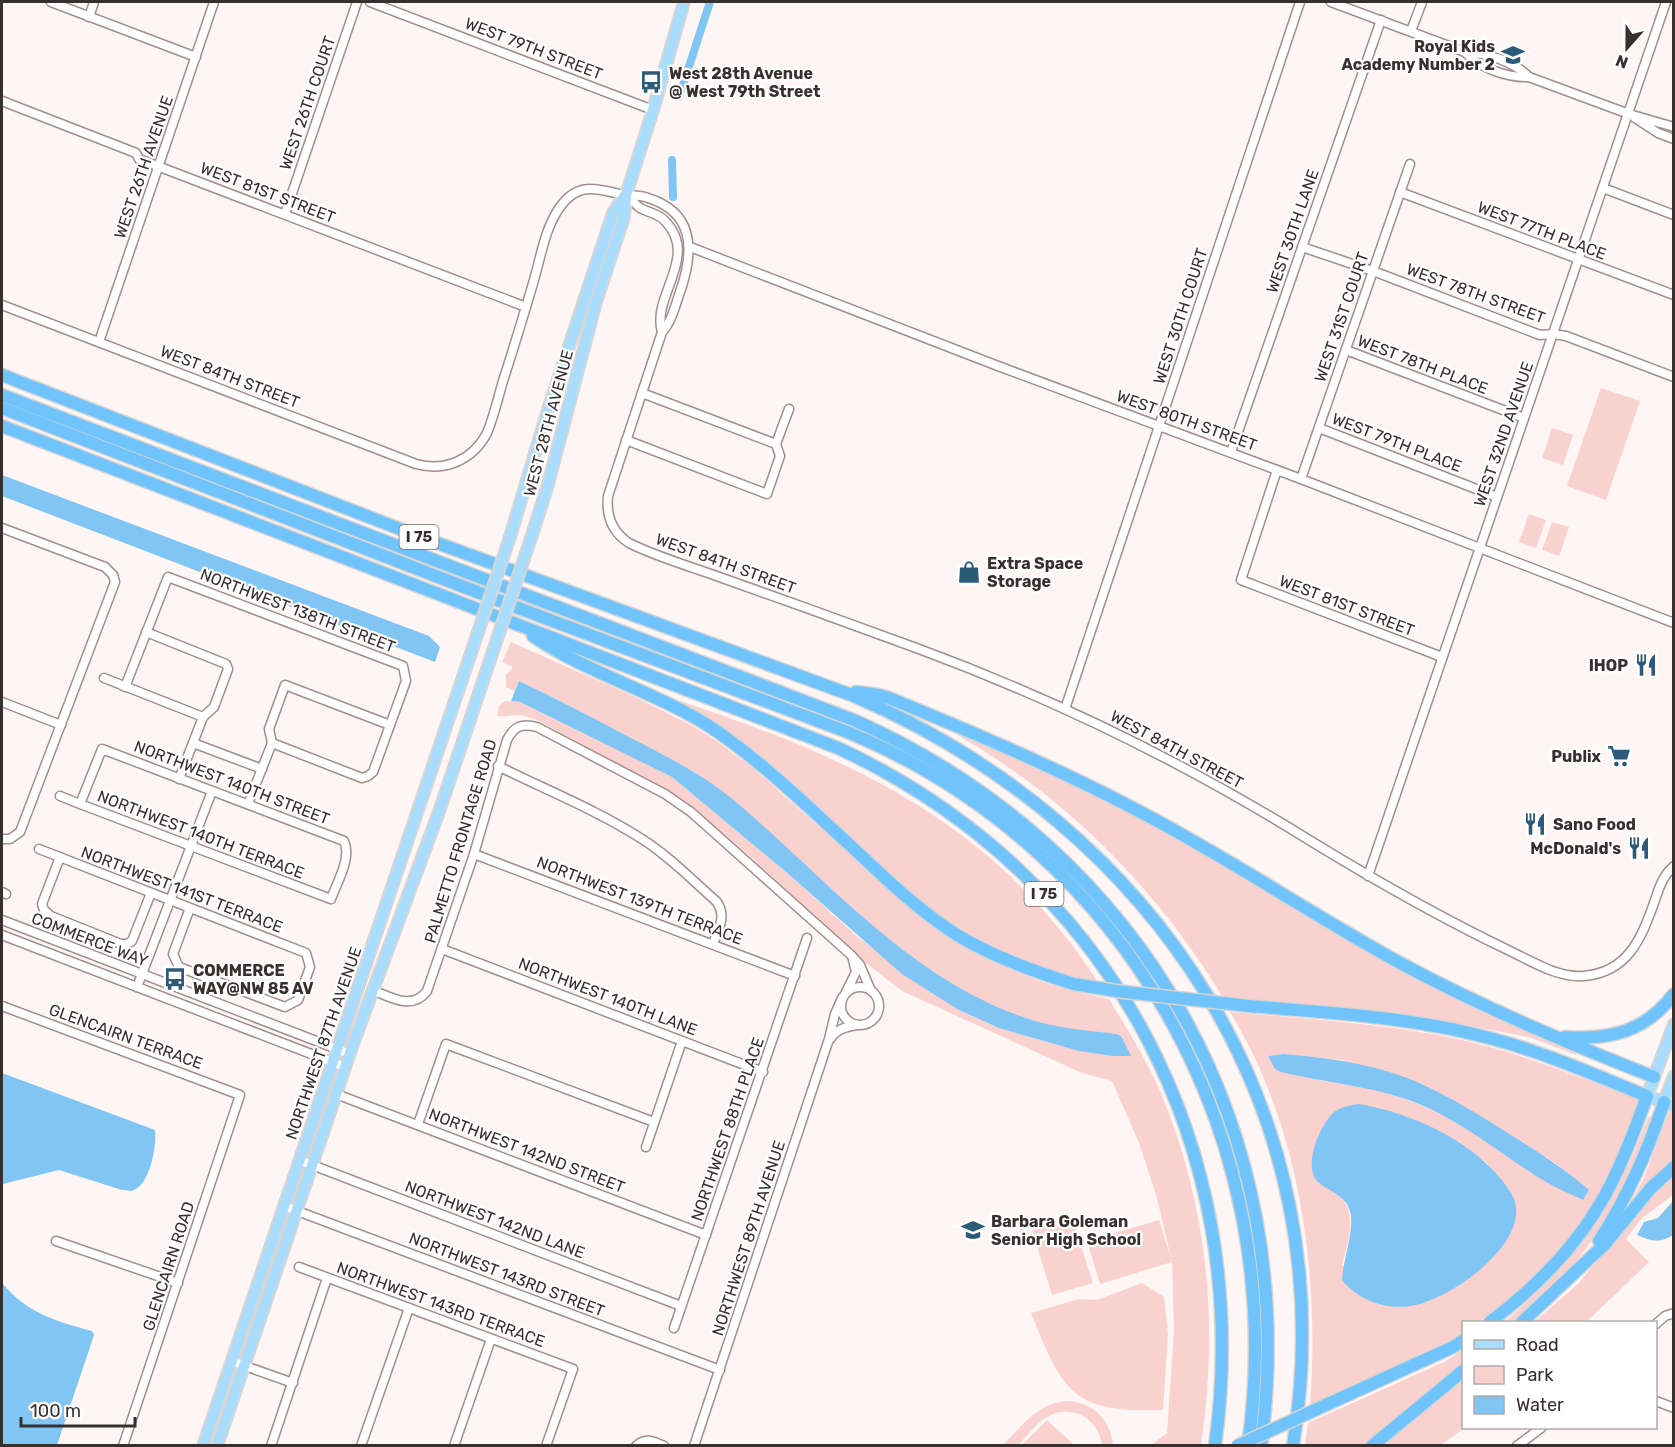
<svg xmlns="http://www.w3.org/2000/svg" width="1675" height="1447" viewBox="0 0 1675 1447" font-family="Rubik,sans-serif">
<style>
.green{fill:#f9d2cf;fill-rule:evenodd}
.water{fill:#80c5f4}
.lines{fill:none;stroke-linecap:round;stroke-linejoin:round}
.canal{stroke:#80c5f4;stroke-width:8}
.minor-casing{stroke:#a18f8d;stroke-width:11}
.major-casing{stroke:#d7d6d5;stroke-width:14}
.highway-casing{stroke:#d7d6d5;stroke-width:15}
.minor{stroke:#fff;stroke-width:8}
.major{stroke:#a9dcfd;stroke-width:10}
.highway{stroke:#70c4fb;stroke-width:12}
.major-bridge-casing{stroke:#d7d6d5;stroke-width:14;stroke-linecap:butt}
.highway-bridge-casing{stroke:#d7d6d5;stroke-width:15;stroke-linecap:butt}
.major-bridge{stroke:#a9dcfd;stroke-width:10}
.highway-bridge{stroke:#70c4fb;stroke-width:12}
.labels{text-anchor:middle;stroke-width:4.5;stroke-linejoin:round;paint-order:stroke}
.shield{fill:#fff;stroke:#746e6d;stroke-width:1.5}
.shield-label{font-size:15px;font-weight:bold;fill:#38302f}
.poi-label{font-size:16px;font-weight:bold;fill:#38302f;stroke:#fff;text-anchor:start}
.street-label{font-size:16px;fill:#38302f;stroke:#fff}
</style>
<rect width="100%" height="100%" fill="#fef6f5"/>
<g class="green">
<polygon points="1601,388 1640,401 1606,500 1567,486"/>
<polygon points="1552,428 1573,435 1563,465 1542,458"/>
<polygon points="1529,514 1546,520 1536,548 1519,542"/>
<polygon points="1552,522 1569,527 1559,556 1542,550"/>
<path d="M511,642L635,697L691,725L715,740L753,768L921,918C979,960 1037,985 1109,999C1127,1029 1146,1059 1160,1091C1208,1206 1219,1323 1201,1445H1151L1167,1433L1174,1329L1172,1262L1100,1284L1087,1241L1159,1220L1171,1258L1157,1198L1139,1143L1112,1081L1082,1073L902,991L857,956L751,857L697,811L676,796L537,720C531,718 524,715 517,715C509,715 505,717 497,716L499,706L504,701L520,702L672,777L786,872L859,938L959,1010L999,1028L1079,1051L1116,1034C1085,1031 1053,1028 1023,1017C904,975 824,875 730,798C700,773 667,756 633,739C595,719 558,700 519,681L515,691L506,687V675L513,667L502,662Z"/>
<path d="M680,701C854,759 994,823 1098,982C1032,968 972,941 918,899C893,880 871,856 847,836C793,790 735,748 679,704Z"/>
<path d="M961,732C1044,771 1127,811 1208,855C1263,885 1313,922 1367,952C1435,989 1505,1021 1576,1052V1055L1529,1037L1424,1017L1222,996C1158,890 1067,798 959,736Z"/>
<path d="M1230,1012C1305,1019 1383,1023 1457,1039C1520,1052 1580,1078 1640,1100L1619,1154L1601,1192L1562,1246L1511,1299L1479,1322H1464L1463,1333L1440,1347L1310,1405C1320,1272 1300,1126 1230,1012ZM1283,1054L1342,1060L1478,1115L1555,1163L1589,1190L1583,1200L1548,1183L1464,1126L1426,1107L1385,1092L1359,1086L1323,1081L1281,1072L1268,1056ZM1393,1112C1431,1125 1456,1141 1488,1164L1457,1285C1433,1302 1410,1309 1381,1304L1342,1265C1348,1241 1359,1213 1337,1193C1331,1188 1323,1185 1317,1180Z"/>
<polygon points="1669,1111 1673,1113 1673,1163 1625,1213 1644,1178"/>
<path d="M1650,1116L1653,1117C1628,1187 1592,1256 1534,1304C1524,1312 1516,1322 1504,1322C1556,1278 1599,1227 1628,1165C1636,1150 1641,1133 1648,1118Z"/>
<polygon points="1673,1173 1673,1195 1641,1219 1626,1239 1649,1262 1586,1322 1534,1322 1578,1284 1643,1204"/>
<polygon points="1072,1218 1093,1283 1052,1295 1032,1230"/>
<path d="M1142,1283L1164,1297L1168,1334L1163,1410C1072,1413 1063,1392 1031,1313L1079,1299L1097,1300Z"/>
<polygon points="1463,1350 1463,1363 1382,1429 1365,1445 1305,1446 1308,1423 1444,1362"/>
<polygon points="1463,1379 1464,1428 1441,1445 1383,1445"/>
<path d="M1069,1401C1094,1403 1111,1421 1113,1445H1102C1099,1420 1073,1403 1049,1416C1037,1422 1027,1436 1018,1445H1003C1022,1426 1039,1401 1069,1401Z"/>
<polygon points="1047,1420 1074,1445 1022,1445"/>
</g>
<g class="water">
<polygon points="2,475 429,636 440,647 435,662 2,496"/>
<path d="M519,681C557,699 595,719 633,739C666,756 700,773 730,797C824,875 904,975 1023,1017C1053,1028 1085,1030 1116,1034L1121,1036L1131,1056H1113L1079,1051L999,1028L959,1010L902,974L786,872L672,777L520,702L511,701Z"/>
<path d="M1283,1054C1334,1058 1388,1066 1434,1090C1462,1104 1488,1120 1514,1137C1540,1153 1566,1170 1589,1190L1583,1200C1571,1194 1558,1189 1546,1182C1506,1158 1470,1127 1426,1107C1379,1086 1330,1084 1281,1072L1275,1069L1268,1056Z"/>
<path d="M2,1073L155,1130C157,1145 150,1187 131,1191C131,1191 123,1190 122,1190L59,1170L3,1184L2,1189Z"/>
<path d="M1359,1104C1411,1113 1467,1138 1501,1179C1507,1187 1515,1196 1516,1207C1521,1250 1448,1300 1411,1306C1385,1310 1358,1300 1342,1280C1343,1261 1353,1234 1351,1216C1348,1194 1328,1192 1317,1181C1303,1165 1320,1125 1333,1113C1340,1107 1350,1105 1359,1104Z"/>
<path d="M1673,1201V1235C1660,1244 1650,1241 1637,1235L1644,1222L1658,1218Z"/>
<path d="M2,1283C27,1313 55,1321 92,1331L94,1335L57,1445H2Z"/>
</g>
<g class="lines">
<g class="canal">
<polyline points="679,97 710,2"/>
<polyline points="672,160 673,197"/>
</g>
<g class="minor-casing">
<g id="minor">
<polyline points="51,2 196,57"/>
<polyline points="370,2 653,110"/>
<path d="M1331,2L1465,52C1487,53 1513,61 1529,77"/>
<polyline points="89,17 94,2"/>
<polyline points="1411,31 1422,2"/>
<path d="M1465,52C1479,68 1508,78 1529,77L1629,114L1674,127"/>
<polyline points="2,101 136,153 139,159 526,307"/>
<polyline points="1635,118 1658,133 1674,139"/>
<polyline points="1603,188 1674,215"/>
<polyline points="1400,192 1674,295"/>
<path d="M626,195C631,199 635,204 640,208C649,213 658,213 665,221C700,257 651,296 662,332"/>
<polyline points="285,214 357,2"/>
<polyline points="690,247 998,366 1301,479 1674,623"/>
<polyline points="1302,247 1373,271 1540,335 1553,334 1566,336 1674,377"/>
<path d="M2,305L416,464C445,472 473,460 487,433C494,416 498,398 503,381C514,347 524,314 534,280C541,256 545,228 560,207C579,180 599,190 625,195C633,196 641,195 648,198C693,212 694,248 682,286C676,302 673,320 662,332L608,496C606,516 612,532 629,543C659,558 693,567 725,579C790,602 854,625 919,649C1057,700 1189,765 1314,843C1378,882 1443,919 1510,951C1533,962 1558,978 1584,976C1628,972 1641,939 1654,903C1659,889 1662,876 1674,866"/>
<polyline points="99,342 214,2"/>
<polyline points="1346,350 1524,418"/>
<polyline points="1319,428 1497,497"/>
<polyline points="626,440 767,494 780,456 776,444 642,393"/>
<polyline points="776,444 789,409"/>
<polyline points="1231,452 1381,20"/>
<polyline points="1277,470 1241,580 1442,657"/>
<polyline points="1301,479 1410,164"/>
<polyline points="2,528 105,567 113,575 115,582 20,832 10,839 2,839"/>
<polyline points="146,632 226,664 228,669 214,707 203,717 179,779"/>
<polyline points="104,678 203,717"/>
<polyline points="125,687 168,577 403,666 406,681 373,772 368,776 362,778 272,743"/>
<polyline points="2,702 61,725"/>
<polyline points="1065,709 1300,2"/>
<polyline points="193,743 262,769"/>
<path d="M498,766C546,790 597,810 642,839C669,856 692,880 716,901C727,915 719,928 713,944"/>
<path d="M60,796L80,804L331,899C337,882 352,858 344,841L102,749L80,804"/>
<polyline points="248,804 272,743 269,729 285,685 390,725"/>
<polyline points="39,849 306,953 310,967 298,1000 285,1007 179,967 173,954 190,908"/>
<polyline points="474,854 795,976"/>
<polyline points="60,857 42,904 44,910 51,916 121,944 127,944 132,941 151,893"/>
<polyline points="1368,876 1666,2"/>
<polyline points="2,892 6,894"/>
<polyline points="2,920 350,1054"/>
<polyline points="2,935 345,1067"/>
<polyline points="442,949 763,1072"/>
<circle cx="860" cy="1006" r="19"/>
<polyline points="137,987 212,791"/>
<path d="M372,990C391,997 412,1011 427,991L474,854L507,740C514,726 522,723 537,727L665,794L691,812L850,954L860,965L871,991"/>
<polyline points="846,992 856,972 853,960"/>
<polyline points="2,1006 240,1095 123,1446"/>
<path d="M830,1039C837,1029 845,1027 857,1025"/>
<polyline points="336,1094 706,1235"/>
<polyline points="418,1124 446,1044 654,1122"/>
<polyline points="646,1147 682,1041"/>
<polyline points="299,1160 681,1306"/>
<polyline points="284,1206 720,1370"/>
<polyline points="56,1241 178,1283"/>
<polyline points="299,1267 573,1369 546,1446"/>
<polyline points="1656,1324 1665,1316 1674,1313"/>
<polyline points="674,1328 807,938"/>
<polyline points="231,1361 293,1383"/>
<polyline points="1656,1401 1674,1408"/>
<polyline points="271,1446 327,1278"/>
<polyline points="361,1446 409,1308"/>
<polyline points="454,1446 491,1339"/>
<path d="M636,1446C645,1437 653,1441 664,1446"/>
<polyline points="694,1446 829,1039 835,1014 842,998"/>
<polyline points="1517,1446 1541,1428"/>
</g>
</g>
<g class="major-casing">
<g id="major">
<polyline points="510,537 548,410 613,213 625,195"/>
<polyline points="531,538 547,488 596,302 624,217 626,195 653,110 684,2"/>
<polyline points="1674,1024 1647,1096 1674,1106"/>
<polyline points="1664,1102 1674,1076"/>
<polyline points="203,1446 472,650"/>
<polyline points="217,1446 353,1044 440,809 491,657"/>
</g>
</g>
<g class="highway-casing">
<g id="highway">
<path d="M2,375L418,536L854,696C1155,826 1347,1112 1293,1446"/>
<path d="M2,395L856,721C1145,851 1303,1132 1261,1446"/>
<path d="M2,408L521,609L850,733C1132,852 1291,1144 1248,1446"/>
<path d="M2,426L838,748C1111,875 1256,1149 1215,1446"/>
<path d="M533,636C594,678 670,695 729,740C778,776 821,819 866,860C894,887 924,914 957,935C994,957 1033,971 1074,984"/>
<path d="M856,692L879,695L889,698C977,734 1064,771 1148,816C1235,862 1316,917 1402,964C1484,1008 1568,1043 1654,1077"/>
<path d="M1249,1006C1331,1013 1414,1017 1493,1039C1546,1053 1597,1076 1647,1096C1635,1130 1622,1165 1604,1197C1576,1247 1535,1288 1490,1322"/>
<path d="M1565,1037C1610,1040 1645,1032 1674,994"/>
<path d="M1599,1241C1627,1198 1648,1151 1664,1102"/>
<polyline points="1522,1322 1605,1244 1650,1189 1674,1167"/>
<polyline points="1330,1403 1453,1347 1464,1340"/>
<polyline points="1372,1446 1464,1370"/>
</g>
</g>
<use href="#minor" class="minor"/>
<use href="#major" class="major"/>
<use href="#highway" class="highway"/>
<g class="major-bridge-casing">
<g id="major-bridge">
<polyline points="472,650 510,537"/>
<polyline points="491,657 531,538"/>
</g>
</g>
<g class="highway-bridge-casing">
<g id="highway-bridge">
<polyline points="1074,984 1116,991 1249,1006"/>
<polyline points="1237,1446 1330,1403"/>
</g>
</g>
<use href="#major-bridge" class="major-bridge"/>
<use href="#highway-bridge" class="highway-bridge"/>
</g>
<defs>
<g id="school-bare" transform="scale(1.8)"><path d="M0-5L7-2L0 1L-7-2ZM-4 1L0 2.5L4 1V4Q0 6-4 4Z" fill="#2c5b7a" stroke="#fff" stroke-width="2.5" paint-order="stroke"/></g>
<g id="bus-bare" transform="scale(1.8)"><path d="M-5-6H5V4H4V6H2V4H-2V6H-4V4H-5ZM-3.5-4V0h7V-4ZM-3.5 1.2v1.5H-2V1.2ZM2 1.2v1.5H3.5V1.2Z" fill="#2c5b7a" stroke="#fff" stroke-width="2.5" paint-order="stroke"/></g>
<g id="shop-bare" transform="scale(1.8)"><path d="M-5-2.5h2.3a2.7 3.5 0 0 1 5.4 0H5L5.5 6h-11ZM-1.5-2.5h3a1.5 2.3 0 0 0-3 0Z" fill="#2c5b7a" stroke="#fff" stroke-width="2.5" paint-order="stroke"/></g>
<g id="restaurant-bare" transform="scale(1.8)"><path d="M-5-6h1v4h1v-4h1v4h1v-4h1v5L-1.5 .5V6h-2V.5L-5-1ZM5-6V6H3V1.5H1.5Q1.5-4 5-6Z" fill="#2c5b7a" stroke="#fff" stroke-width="2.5" paint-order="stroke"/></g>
<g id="supermarket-bare" transform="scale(1.8)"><path d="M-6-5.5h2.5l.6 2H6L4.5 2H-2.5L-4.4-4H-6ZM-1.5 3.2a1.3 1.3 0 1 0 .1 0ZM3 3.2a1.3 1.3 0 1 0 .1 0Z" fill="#2c5b7a" stroke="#fff" stroke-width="2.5" paint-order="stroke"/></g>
</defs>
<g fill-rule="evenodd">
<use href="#school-bare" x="1513" y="55"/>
<use href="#bus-bare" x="651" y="82"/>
<use href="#shop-bare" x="969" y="572"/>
<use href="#restaurant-bare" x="1646" y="665"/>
<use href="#supermarket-bare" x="1619" y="756"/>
<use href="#restaurant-bare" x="1535" y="824"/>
<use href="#restaurant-bare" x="1639" y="848"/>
<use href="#bus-bare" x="175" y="979"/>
<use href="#school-bare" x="973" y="1230"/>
</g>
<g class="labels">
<g class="shield">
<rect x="399.5" y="525" width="39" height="24" rx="4.5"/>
<rect x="1024.5" y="882" width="39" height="24" rx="4.5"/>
</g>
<g class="shield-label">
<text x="419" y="542">I 75</text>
<text x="1044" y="899">I 75</text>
</g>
<g class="poi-label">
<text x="1495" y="52" text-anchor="end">Royal Kids<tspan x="1495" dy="18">Academy Number 2</tspan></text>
<text x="669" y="79">West 28th Avenue<tspan x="669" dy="18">@ West 79th Street</tspan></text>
<text x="987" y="569">Extra Space<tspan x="987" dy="18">Storage</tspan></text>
<text x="1628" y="671" text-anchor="end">IHOP</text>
<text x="1601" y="762" text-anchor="end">Publix</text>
<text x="1553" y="830">Sano Food</text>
<text x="1621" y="854" text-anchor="end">McDonald's</text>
<text x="193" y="976">COMMERCE<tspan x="193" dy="18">WAY@NW 85 AV</tspan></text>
<text x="991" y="1227">Barbara Goleman<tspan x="991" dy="18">Senior High School</tspan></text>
</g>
<g class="street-label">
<text transform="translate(534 48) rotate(21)" y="6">WEST 79TH STREET</text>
<text transform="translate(307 103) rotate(-71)" y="6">WEST 26TH COURT</text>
<text transform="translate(143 167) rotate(-71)" y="6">WEST 26TH AVENUE</text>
<text transform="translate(268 192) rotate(21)" y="6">WEST 81ST STREET</text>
<text transform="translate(1542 230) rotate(21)" y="6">WEST 77TH PLACE</text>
<text transform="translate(1292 231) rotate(-71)" y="6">WEST 30TH LANE</text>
<text transform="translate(1476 293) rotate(20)" y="6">WEST 78TH STREET</text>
<text transform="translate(1180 316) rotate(-72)" y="6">WEST 30TH COURT</text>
<text transform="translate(1341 317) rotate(-71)" y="6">WEST 31ST COURT</text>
<text transform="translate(1423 364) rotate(21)" y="6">WEST 78TH PLACE</text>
<text transform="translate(230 376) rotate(21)" y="6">WEST 84TH STREET</text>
<text transform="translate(1187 420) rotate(20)" y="6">WEST 80TH STREET</text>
<text transform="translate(548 423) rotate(-75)" y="6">WEST 28TH AVENUE</text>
<text transform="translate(1503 434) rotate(-71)" y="6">WEST 32ND AVENUE</text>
<text transform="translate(1397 442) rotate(21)" y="6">WEST 79TH PLACE</text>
<text transform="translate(726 563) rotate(20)" y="6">WEST 84TH STREET</text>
<text transform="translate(1347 605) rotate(21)" y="6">WEST 81ST STREET</text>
<text transform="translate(298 610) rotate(21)" y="6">NORTHWEST 138TH STREET</text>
<text transform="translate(1177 749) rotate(28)" y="6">WEST 84TH STREET</text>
<text transform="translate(232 782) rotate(21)" y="6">NORTHWEST 140TH STREET</text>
<text transform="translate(201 834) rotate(21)" y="6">NORTHWEST 140TH TERRACE</text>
<text transform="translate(460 841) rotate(-73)" y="6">PALMETTO FRONTAGE ROAD</text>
<text transform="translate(182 889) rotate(21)" y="6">NORTHWEST 141ST TERRACE</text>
<text transform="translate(640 900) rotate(21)" y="6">NORTHWEST 139TH TERRACE</text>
<text transform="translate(90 939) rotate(21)" y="6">COMMERCE WAY</text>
<text transform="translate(608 996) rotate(21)" y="6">NORTHWEST 140TH LANE</text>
<text transform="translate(126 1036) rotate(20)" y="6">GLENCAIRN TERRACE</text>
<text transform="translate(323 1043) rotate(-71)" y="6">NORTHWEST 87TH AVENUE</text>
<text transform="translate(727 1129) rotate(-71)" y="6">NORTHWEST 88TH PLACE</text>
<text transform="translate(527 1150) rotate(21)" y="6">NORTHWEST 142ND STREET</text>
<text transform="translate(495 1219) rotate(21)" y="6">NORTHWEST 142ND LANE</text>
<text transform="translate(748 1238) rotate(-72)" y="6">NORTHWEST 89TH AVENUE</text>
<text transform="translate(168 1266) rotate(-72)" y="6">GLENCAIRN ROAD</text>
<text transform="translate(507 1274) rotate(21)" y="6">NORTHWEST 143RD STREET</text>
<text transform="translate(441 1304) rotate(20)" y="6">NORTHWEST 143RD TERRACE</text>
</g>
</g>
<rect width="1675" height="1447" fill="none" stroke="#38302f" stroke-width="6"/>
<rect x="1462" y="1321" width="195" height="108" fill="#ffffff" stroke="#afacac" stroke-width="1.5"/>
<rect x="1474" y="1340" width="30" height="9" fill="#a9dcfd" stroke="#afacac" stroke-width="1.5"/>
<text x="1516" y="1351" font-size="18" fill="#38302f">Road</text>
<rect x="1474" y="1366" width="30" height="18" fill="#f9d2cf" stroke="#afacac" stroke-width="1.5"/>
<text x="1516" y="1381" font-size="18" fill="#38302f">Park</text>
<rect x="1474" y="1396" width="30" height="18" fill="#80c5f4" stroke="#afacac" stroke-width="1.5"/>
<text x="1516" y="1411" font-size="18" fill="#38302f">Water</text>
<g transform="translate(1627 48) rotate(201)" stroke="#ffffff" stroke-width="4.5" paint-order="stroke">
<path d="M0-4.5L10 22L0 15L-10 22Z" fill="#38302f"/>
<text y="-9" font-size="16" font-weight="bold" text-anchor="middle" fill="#38302f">N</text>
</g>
<path d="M21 1417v9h114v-9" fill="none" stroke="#38302f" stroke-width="3"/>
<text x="30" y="1417" font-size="18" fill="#38302f" stroke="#ffffff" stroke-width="4.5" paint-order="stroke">100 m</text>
</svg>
